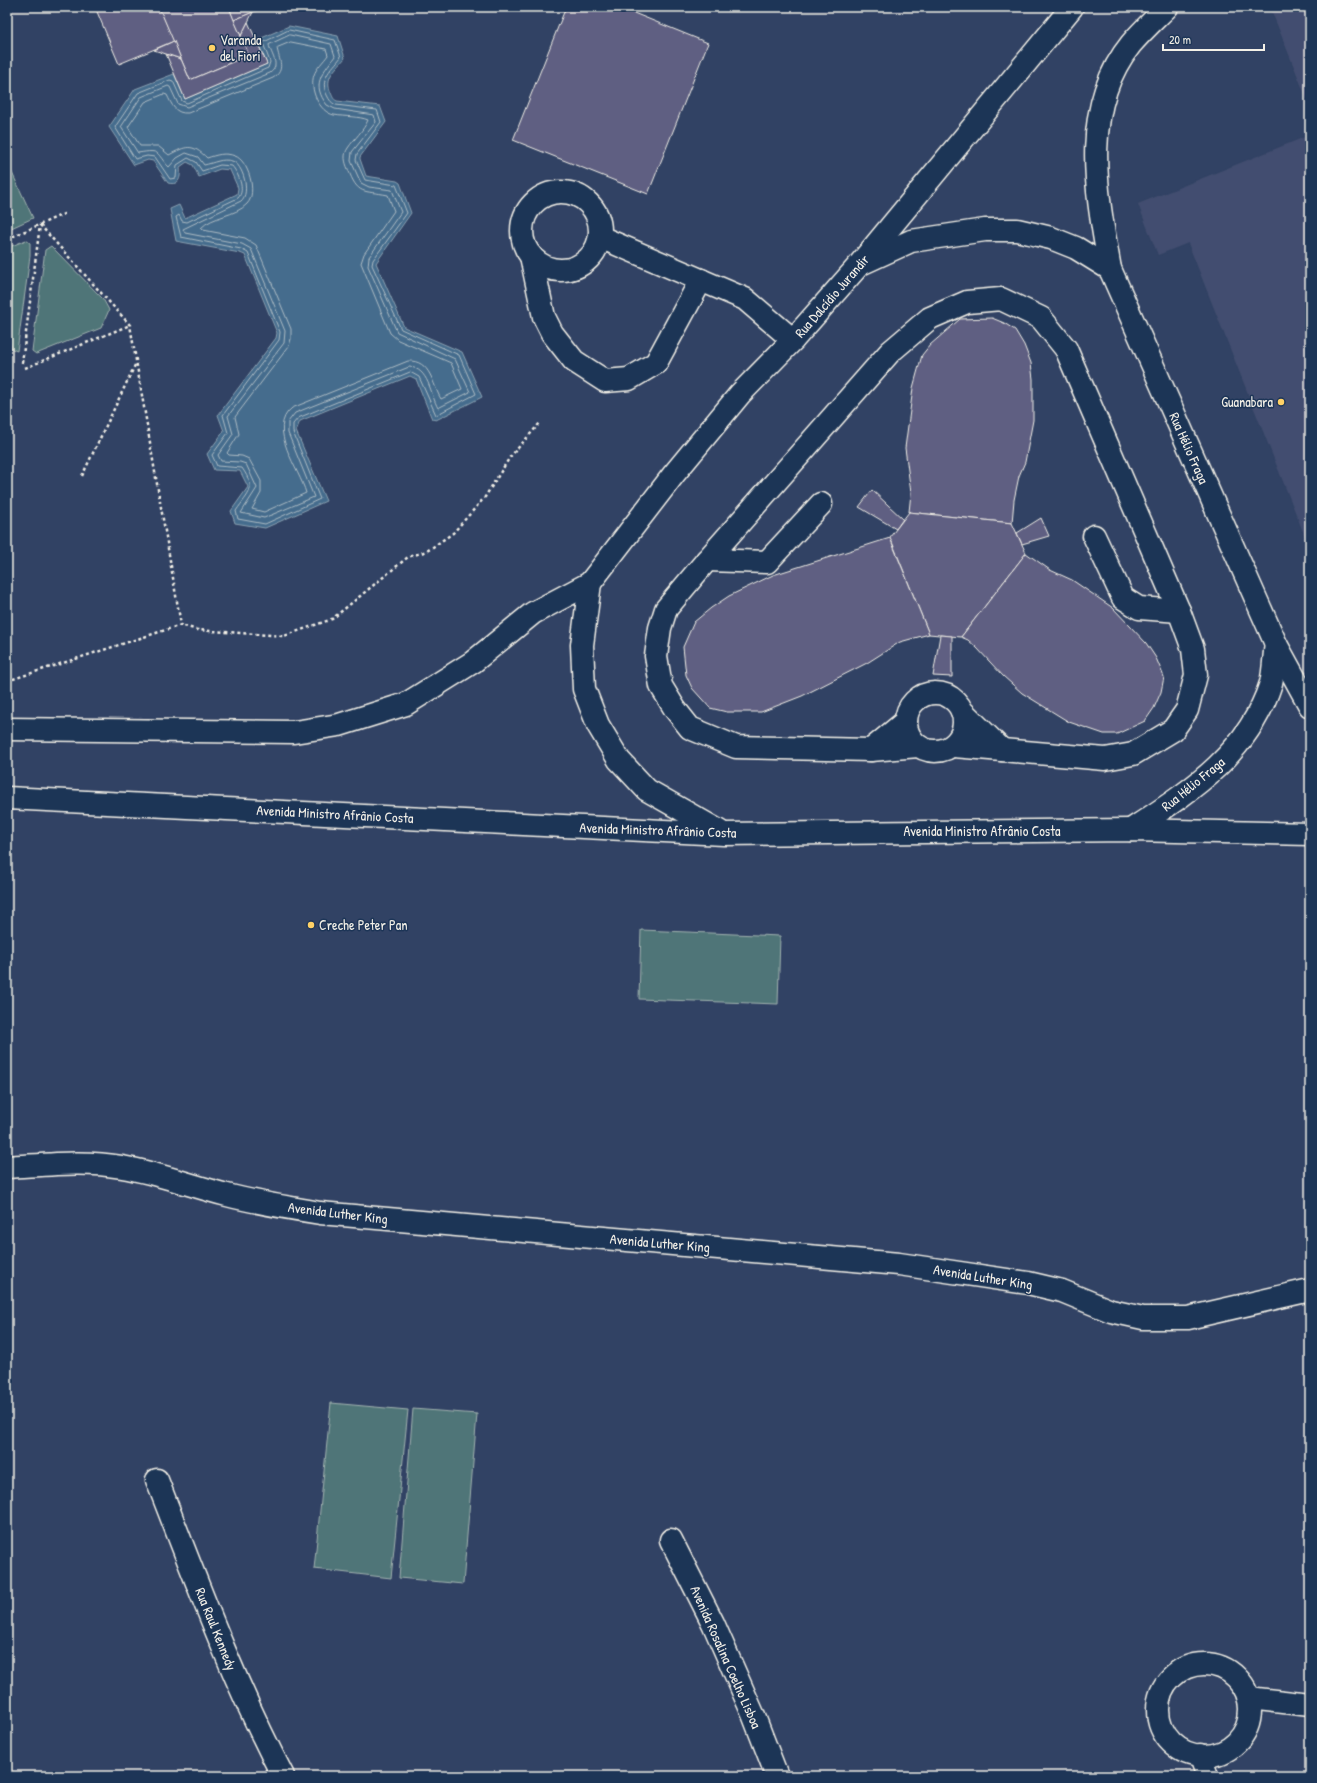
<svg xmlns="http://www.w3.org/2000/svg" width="1317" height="1783" viewBox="0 0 1317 1783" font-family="'Patrick Hand',sans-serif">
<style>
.built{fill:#434e6f}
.green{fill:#507578;stroke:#a2b3b0}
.water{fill:#456c8d;stroke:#8ba1b1}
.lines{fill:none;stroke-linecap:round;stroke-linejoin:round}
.shore{stroke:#aebcc4;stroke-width:1}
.building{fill:#5f5f82;stroke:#f4f1e8}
.minor-casing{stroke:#f4f1e8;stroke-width:25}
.path{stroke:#f4f1e8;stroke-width:2.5;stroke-dasharray:3 3;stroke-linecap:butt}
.minor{stroke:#1d3557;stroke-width:22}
.poi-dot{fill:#ffd166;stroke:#1d3557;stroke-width:1.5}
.labels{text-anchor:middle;stroke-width:3;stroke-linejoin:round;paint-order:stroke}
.poi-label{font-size:14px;fill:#f4f1e8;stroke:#1d3557;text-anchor:start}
.street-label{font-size:14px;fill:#f4f1e8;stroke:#1d3557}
</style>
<rect width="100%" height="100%" fill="#314264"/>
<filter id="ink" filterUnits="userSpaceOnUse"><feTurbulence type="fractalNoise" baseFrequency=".025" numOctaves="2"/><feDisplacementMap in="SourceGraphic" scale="8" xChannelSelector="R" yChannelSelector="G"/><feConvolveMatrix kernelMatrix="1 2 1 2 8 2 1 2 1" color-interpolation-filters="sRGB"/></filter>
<g filter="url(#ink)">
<g class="built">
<polygon points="1270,7 1310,7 1310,107"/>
<polygon points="1310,135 1310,549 1188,243 1158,255 1138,204"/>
</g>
<g class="green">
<polygon points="7,162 33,218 7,230"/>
<polygon points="26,240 30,243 30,256 17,351 12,349 7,336 7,248"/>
<polygon points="51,246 103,299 109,310 101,328 36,354 32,351 45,250"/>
<polygon points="641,930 780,936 778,1004 639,999"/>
<polygon points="331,1403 408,1410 391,1578 314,1569"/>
<polygon points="413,1409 477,1414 463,1584 399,1578"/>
</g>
<path class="water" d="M289,26L338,36L345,58C335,70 324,77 331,93C333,97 333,99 337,101L380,106L386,122L360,157V159L366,176L397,181L400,183L411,213L376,263L404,327L462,352L482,397L436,420L432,419L416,379L410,376L300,421L296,431L326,501L265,528L235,523L231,511L248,487L240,471L214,470L207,454L224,431L218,415L276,338L277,333L245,255L240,253L176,241L170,209L179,205L185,218L237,194L238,188L230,170L220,169L199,177L193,165L187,162L180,167C181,177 180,186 168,183L153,161L148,160L134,165L109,127L135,89L174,74L185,99L267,64L257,40Z"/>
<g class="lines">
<g class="shore">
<path d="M289,30L335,40L341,57C332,69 320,77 326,93C329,99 330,102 336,105L377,110L381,122L357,154L356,160L365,180L396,185L407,213L373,260L372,265L401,329L459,355L476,394L436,415L419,377L410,372L298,418L293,424V432L320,499L265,524L238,519L236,511C249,492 257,490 242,468L217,466L212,455L228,433L223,415L279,340L280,332L248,253L241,249L181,237L176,217L179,215L182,221L187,222L238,198C246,190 238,173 232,166L220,165L202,171L196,162L188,158L177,165L176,178L170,179L155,157L147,156L135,159L115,127L138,93L170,80L173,81L182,101L187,103L268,68L270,62L263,43Z"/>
<path d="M290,35L331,44L335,56C322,74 311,84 327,105L335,109L374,115L376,122L352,152L351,161L361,183L369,187L392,190L401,212L369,257L368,266L397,332L455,359L470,392L438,408C430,394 429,368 409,367L295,413L288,422V433L314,497L264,518L241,513L257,488L246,464L240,462L221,461L218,455L233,434L228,416L284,343L285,331L251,249L242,244L185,233L183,229L241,201C251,193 243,164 232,161C222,158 214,163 204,165L198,157L186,153L177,158L169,167C155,153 162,149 138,153L121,127L141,97L168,86L170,87L178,104L187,107L270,73C281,65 271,55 269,45Z"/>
<path d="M291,42L326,49L328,55C324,61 316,68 314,75C309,89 319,112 334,115C345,117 359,116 368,120C364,130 354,139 348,148C343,155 345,162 348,169C358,196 363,190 388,195L394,211L364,254L361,263L390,333L398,340L451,363L462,389L441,399C432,384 431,360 408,361L292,408C266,428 300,470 306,493L264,512L252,509L261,493V481L249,459L242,456L229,455L227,453L239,434L235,417L289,346L291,339V329L256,245L245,238L203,230L201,228C212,216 236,216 247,204C258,193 248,160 235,156C225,152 216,155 207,158C192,143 186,146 169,155L158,146H140L128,127L145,102L164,94L167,95C172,105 175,114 188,113L273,78C286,70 279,60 277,48Z"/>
</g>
</g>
<g class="building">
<polygon points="95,7 159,7 174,41 119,64"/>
<polygon points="159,7 229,7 249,55 190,80"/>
<polygon points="229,7 265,7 234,20"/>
<polygon points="566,7 619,7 708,43 648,194 513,140"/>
<polygon points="253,12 241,36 234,20"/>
<polygon points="248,22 267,64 185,99 166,54 181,59 190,80 249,55 241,36"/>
<polygon points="174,41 181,59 154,50"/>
<polygon points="992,318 1004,323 1015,330 1024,345 1031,363 1033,379 1033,420 1025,462 1019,476 1014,500 1012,523 909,512 911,493 905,448 913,388 922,355 930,345 960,319"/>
<polygon points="872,490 903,519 896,529 859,507"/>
<polygon points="909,512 1012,523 1026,553 961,637 929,634 890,537"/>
<polygon points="1041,518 1049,536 1022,544 1017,533"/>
<polygon points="890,538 929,634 900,642 867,663 802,696 761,712 727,712 710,708 692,688 686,675 683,647 694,622 711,608 729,596 773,575"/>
<polygon points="1026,553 1050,570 1072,580 1113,608 1146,643 1156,658 1164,677 1161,692 1154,708 1145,721 1117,734 1104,734 1069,722 1022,693 1003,676 977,648 968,640 961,637"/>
<polygon points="940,635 952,636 952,677 933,676"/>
</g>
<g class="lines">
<g class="minor-casing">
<g id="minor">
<path d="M1167,7C1155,19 1142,31 1131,44C1079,108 1097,195 1110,269L1276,644L1310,706"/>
<circle cx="561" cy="231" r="39"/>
<polyline points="600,237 745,299 793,340"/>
<polyline points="531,256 544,317 552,333 574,361 605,381 629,379 656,363 701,280"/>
<polyline points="863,263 911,241 985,230 1017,230 1051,238 1076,248 1110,269"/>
<polyline points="1094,536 1123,598 1139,608 1179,611"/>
<polyline points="707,560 767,562 821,504"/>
<polyline points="590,583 582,645 584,689 598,725 619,760 647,790 719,831"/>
<circle cx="935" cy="722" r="29"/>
<polyline points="906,721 871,750 918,746"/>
<polyline points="7,729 294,732 339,725 406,704 473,662 533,613 590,583 674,474 740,394 793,340 859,265 1072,7"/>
<polyline points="954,746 1002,750 962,711"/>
<polyline points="871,750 736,747 690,728 675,709 661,686 656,656 660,628 666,609 707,560 890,352 930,318 967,302 1001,299 1041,318 1066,349 1179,611 1193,649 1196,675 1187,710 1173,730 1133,754 1105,759 1002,750"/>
<polyline points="7,798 724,834 1131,830 1310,834"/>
<path d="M1131,830C1190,791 1248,755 1271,683C1274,671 1274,656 1276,644"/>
<path d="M7,1167C45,1165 84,1160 122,1167C158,1173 192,1186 227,1195C258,1203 289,1208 320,1213L899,1264L1028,1283L1062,1291L1111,1311L1143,1318H1188L1310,1290"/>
<path d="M157,1480C196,1580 233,1681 283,1776"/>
<polyline points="671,1540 713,1623 753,1714 777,1776"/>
<circle cx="1204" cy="1710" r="46"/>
<polyline points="1249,1698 1310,1705"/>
<polyline points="1200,1755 1208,1776"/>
</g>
</g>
<g class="path">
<polyline points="40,225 130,325 181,625"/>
<polyline points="7,239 66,213"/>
<polyline points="22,363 40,225"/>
<polyline points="25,368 130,325"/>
<polyline points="82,476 136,363"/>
<polyline points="7,681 181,625 197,630 284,636 332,619 408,557 427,551 453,533 485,497 510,457 540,423"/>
</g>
<use href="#minor" class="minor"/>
</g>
</g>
<g class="poi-dot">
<circle cx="212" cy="48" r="4"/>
<circle cx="1281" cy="402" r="4"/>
<circle cx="311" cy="925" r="4"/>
</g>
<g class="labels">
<g class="poi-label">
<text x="220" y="45">Varanda<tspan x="220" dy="16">del Fiori</tspan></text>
<text x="1273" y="407" text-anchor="end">Guanabara</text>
<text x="319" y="930">Creche Peter Pan</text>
</g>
<g class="street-label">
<text transform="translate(832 296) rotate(-49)" y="5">Rua Dalcídio Jurandir</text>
<text transform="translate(1189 448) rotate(66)" y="5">Rua Hélio Fraga</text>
<text transform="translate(1193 784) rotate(-39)" y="5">Rua Hélio Fraga</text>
<text transform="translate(335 814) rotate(3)" y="5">Avenida Ministro Afrânio Costa</text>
<text transform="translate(658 830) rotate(2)" y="5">Avenida Ministro Afrânio Costa</text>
<text x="982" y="836">Avenida Ministro Afrânio Costa</text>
<text transform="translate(338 1213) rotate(7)" y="5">Avenida Luther King</text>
<text transform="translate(660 1243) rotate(5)" y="5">Avenida Luther King</text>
<text transform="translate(983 1277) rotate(9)" y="5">Avenida Luther King</text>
<text transform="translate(216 1629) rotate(68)" y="5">Rua Raul Kennedy</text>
<text transform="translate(726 1657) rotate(66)" y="5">Avenida Rosalina Coelho Lisboa</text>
</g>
</g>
<rect width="1317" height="1783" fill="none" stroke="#1d3557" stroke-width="24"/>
<rect x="12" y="12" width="1293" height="1759" fill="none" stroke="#f4f1e8" stroke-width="1.5" filter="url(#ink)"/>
<path d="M1163 44v6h101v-6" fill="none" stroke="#f4f1e8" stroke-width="2"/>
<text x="1169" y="44" font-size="12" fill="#f4f1e8" stroke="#1d3557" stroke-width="3" paint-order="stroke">20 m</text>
</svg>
